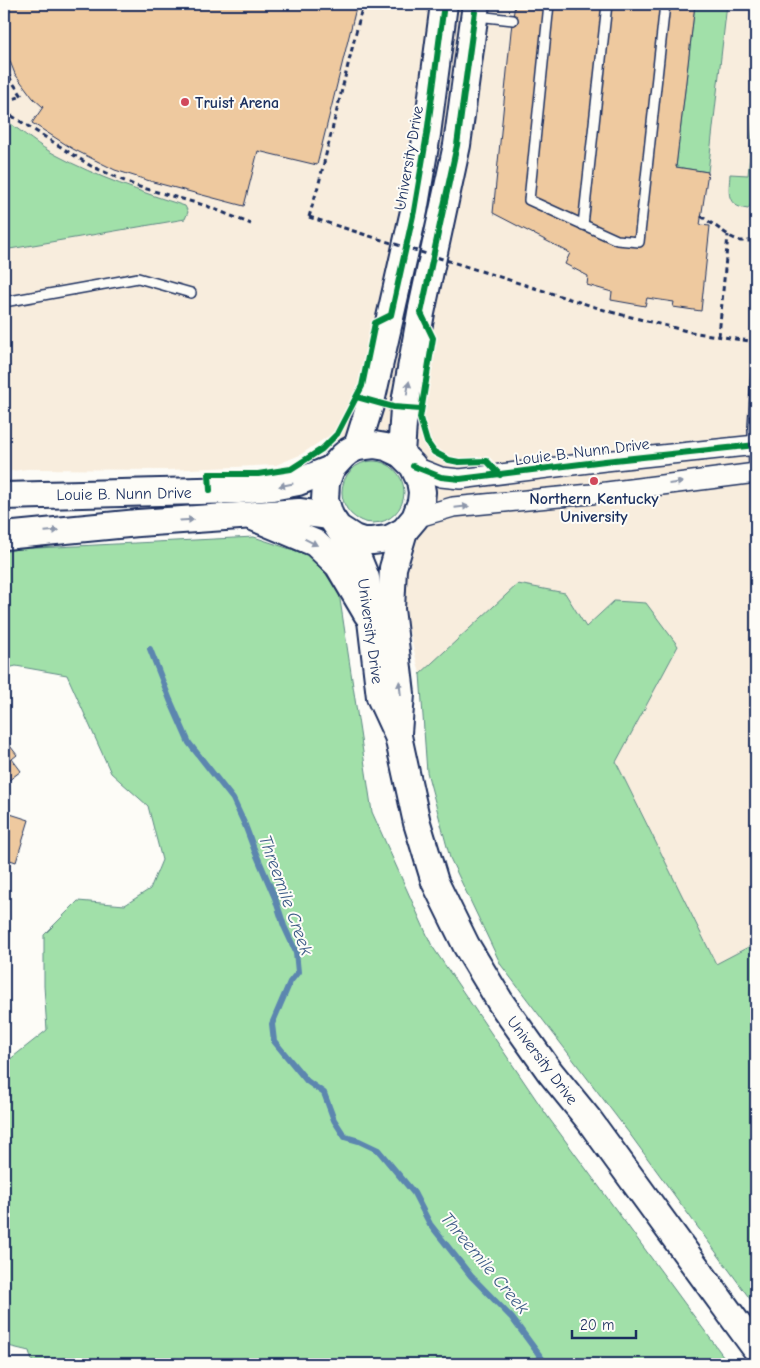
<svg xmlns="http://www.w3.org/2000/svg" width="760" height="1368" viewBox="0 0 760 1368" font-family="'Comic Neue',sans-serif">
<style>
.built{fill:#f8eddd}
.green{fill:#a1e0a9;stroke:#5e8884}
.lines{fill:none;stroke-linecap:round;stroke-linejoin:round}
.stream{stroke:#5b86af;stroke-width:6}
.building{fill:#eec99f;stroke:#1b2f5e}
.lane-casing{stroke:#1b2f5e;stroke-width:12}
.street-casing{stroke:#1b2f5e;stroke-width:22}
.secondary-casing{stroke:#1b2f5e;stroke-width:30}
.path{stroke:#1b2f5e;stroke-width:3;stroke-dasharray:5 4;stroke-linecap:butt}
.lane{stroke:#fdfcf7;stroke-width:9}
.street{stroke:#fdfcf7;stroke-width:19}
.secondary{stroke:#fdfcf7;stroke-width:26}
.path-bridge{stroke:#1b2f5e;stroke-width:3;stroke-dasharray:5 4;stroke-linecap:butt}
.cycleway-casing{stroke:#fdfcf7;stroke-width:9}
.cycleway{stroke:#00873e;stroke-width:6}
.oneway{fill:#8c96aa}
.poi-dot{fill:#d1495b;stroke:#fdfcf7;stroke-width:2}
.labels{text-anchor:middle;stroke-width:4;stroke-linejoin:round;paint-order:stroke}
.poi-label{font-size:16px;font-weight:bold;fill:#1b2f5e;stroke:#fdfcf7;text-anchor:start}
.street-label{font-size:16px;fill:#1b2f5e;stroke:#fdfcf7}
.water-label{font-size:18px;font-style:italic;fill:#3b5a86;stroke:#fdfcf7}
</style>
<rect width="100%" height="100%" fill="#fdfcf7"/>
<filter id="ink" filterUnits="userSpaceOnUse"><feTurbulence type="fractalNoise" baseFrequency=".02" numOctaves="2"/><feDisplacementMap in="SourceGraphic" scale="10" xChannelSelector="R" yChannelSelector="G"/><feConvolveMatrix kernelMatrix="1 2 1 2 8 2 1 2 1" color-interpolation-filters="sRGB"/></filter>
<g filter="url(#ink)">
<polygon class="built" points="4,4 756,4 756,943 716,965 616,762 678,646 614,601 586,627 565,593 518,584 420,674 406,619 404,577 411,549 422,531 435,502 434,490 425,462 418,450 394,435 339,443 327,437 300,455 276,465 167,470 27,469 4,472"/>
<g class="green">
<polygon points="695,4 727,4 708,172 676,167"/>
<path d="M756,95V196L748,209C725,206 729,192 730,174L748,175Z"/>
<path d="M8,122C24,133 39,146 56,155C97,177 141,192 185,206L188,212L185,219L4,250V123Z"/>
<circle cx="373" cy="492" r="31"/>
<polygon points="254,537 314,557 339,593 372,812 432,946 548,1117 729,1364 33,1364 29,1351 4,1345 4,1064 47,1030 44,986 44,935 78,901 125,905 150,889 162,860 148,806 111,773 67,675 16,666 4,669 4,552 17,549"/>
<polygon points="518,584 565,593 586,627 614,601 646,603 678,646 616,762 716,964 756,943 756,1307 629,1133 501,965 450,858 427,772 420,674"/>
</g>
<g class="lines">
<polyline class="stream" points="150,649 170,700 189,743 233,799 245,825 254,849 275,898 284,926 296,952 298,972 290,982 272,1024 274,1041 307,1081 324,1093 334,1120 345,1137 359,1141 378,1150 414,1193 430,1224 471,1276 512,1318 546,1364"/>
</g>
<g class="building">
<polygon points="7,4 357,4 317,165 258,151 244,206 153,182 115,170 73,149 32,123 43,107 33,98 15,74 7,54 4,34 4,18"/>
<polygon points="515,4 695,4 676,167 708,172 700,225 710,226 701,311 673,307 674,302 647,298 645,306 611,300 612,292 587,285 588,276 565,264 570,253 493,213 511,31"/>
<polygon points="4,738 17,755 12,759 21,771 4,784"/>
<polygon points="4,812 29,820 16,862 4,858"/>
</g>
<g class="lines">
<g class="lane-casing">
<g id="lane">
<polyline points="549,4 529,200 617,240 639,242 665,4"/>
<polyline points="477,16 513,20"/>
<polyline points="583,225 607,4"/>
<polyline points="4,302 138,278 191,293"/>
<polyline points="754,473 753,428 756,376"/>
</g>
</g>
<g class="street-casing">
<g id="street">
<polyline points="413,466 441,477 460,479 605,461 756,445"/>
<polyline points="415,518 453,507 591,494 756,473"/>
</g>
</g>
<g class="secondary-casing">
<g id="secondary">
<polyline points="357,447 371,402 414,211 427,134 444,4"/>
<polyline points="401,454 404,408 421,313 457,145 476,4"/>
<polyline points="4,496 238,490 272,487 298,482 331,469"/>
<polyline points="253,517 315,543 338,565 367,614"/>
<polyline points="340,529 354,538 363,541 372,541 389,539 404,531 415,518 421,502 422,492 420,481 413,466 401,454 386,447 374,445 357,447 349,451 343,456 331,469 326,483 325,500 330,516 357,556 366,578 380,697 398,736 417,823 435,882 466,945 501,1003 550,1072 589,1120 756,1349"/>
<polyline points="4,536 138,523 299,512 330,516"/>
<polyline points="398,733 401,694 391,609 393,568 404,531"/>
</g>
</g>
<g class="path">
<polyline points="4,59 11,80 22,96 4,102"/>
<polyline points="4,111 91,166 136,186 207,206 251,224"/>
<polyline points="701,216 731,237 740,241 756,241"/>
<polyline points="309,217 319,183 363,4"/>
<polyline points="753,240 754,204 756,201"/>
<polyline points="611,312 691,332 749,341"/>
<polyline points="719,336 728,235"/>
</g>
<use href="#lane" class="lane"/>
<use href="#street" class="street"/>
<use href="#secondary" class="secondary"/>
<polyline class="path-bridge" points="309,217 611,312"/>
<g class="cycleway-casing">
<g id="cycleway">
<polyline points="476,4 457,145 421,313 433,338 420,418 427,442 434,452 449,460 459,462 487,461 500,475"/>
<polyline points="357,397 393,407 421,409"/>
<polyline points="413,466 441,477 460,479 605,461 756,445"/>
<polyline points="210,490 209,474 258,474 291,469 322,449 337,434 362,386 375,323 391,315 414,211 427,134 444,4"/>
</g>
</g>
<use href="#cycleway" class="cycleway"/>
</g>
<defs><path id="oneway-solid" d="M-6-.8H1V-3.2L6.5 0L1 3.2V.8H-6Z" transform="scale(1.25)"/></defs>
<g class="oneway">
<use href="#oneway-solid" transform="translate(408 388) rotate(-80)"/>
<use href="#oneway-solid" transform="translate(676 483) rotate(-7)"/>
<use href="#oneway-solid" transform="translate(286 485) rotate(169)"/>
<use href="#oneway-solid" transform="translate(462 507) rotate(-6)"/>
<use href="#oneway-solid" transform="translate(187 520) rotate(-4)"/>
<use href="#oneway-solid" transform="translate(52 531) rotate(-5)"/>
<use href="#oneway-solid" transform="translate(311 542) rotate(27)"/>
<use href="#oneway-solid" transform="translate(400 688) rotate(-96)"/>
</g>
</g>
<g class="poi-dot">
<circle cx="185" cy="102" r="5"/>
<circle cx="594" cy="481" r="5"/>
</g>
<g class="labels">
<g class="poi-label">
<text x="195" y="108">Truist Arena</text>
<text x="594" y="504" text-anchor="middle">Northern Kentucky<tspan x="594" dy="18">University</tspan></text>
</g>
<g class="street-label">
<text transform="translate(408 158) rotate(-80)" y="6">University Drive</text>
<text transform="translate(582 451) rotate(-7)" y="6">Louie B. Nunn Drive</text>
<text transform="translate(124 493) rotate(-1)" y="6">Louie B. Nunn Drive</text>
<text transform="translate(371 631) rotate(82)" y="6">University Drive</text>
<text transform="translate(543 1060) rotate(53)" y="6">University Drive</text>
</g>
<g class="water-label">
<text transform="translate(286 895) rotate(70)" y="6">Threemile Creek</text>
<text transform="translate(485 1263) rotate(50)" y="6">Threemile Creek</text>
</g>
</g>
<rect width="760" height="1368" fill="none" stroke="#fdfcf7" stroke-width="20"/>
<rect x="10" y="10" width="740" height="1348" fill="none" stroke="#1b2f5e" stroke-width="2" filter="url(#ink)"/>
<path d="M572 1330v8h64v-8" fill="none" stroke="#1b2f5e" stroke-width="2.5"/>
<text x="580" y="1330" font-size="15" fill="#1b2f5e" stroke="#fdfcf7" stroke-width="4" paint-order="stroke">20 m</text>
</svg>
